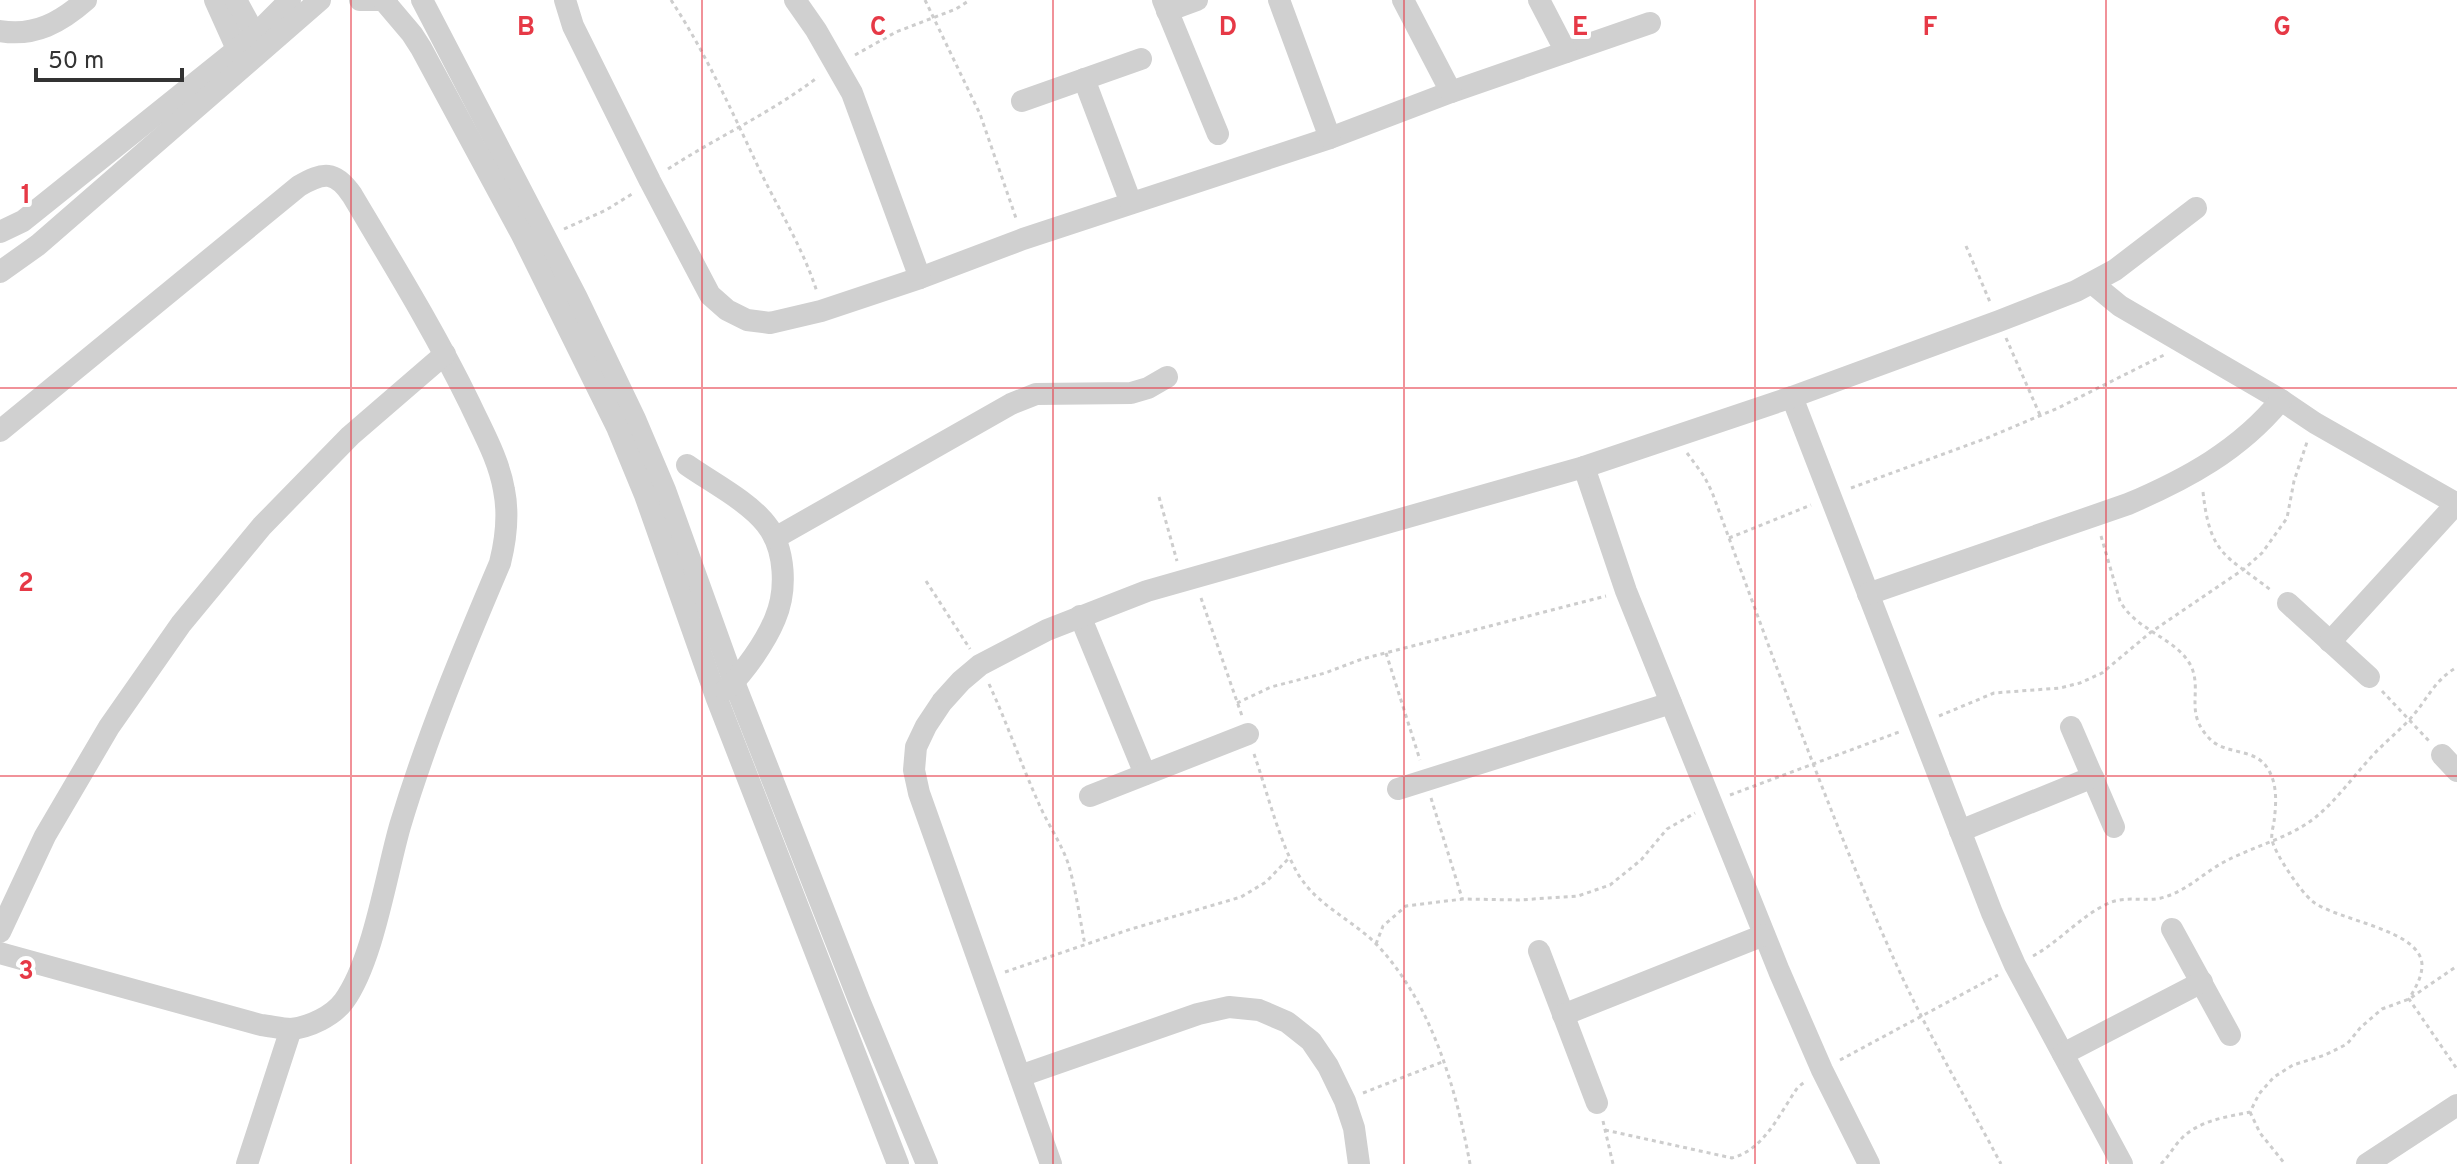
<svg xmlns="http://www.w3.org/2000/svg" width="2457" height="1164" viewBox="0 0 2457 1164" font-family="Overpass,sans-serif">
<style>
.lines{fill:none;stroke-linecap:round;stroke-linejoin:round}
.path{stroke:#cdcdcd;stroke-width:3;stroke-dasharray:4 4;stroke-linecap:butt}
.minor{stroke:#d0d0d0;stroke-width:22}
.grid{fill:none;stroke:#e63946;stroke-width:2;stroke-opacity:0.55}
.grid-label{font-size:26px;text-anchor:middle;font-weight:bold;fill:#e63946;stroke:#fff;stroke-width:8;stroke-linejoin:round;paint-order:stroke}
</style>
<rect width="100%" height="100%" fill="#fff"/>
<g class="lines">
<g class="path">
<path d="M671,0C707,55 734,116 762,175C781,213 804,251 817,292"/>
<polyline points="925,0 980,114 1017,221"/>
<polyline points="855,55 896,32 956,9 970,0"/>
<path d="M668,169C717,137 771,113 818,77"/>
<polyline points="564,229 606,210 632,194"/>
<polyline points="1966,246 1990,302"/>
<polyline points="2006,338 2040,415"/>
<path d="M1687,453L1704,476L1712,492C1771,651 1827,811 1897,966C1928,1034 1966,1098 2001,1164"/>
<polyline points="1851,488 1987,438 2058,408 2164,355"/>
<path d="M2203,492C2210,556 2226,555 2272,591"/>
<polyline points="1159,497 1177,561"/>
<path d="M2101,536L2120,601C2136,631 2177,638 2191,666C2203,692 2183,713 2211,740C2227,755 2256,748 2268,769C2278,785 2276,805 2274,822C2273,827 2271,835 2272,840C2275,854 2301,892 2312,901C2337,921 2421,929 2422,965C2422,978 2415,988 2409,999L2457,1069"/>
<polyline points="1729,538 1811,505"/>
<polyline points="926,581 970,649"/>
<polyline points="1201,598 1242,716"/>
<polyline points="1386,653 1420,760"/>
<path d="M989,684C1007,723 1021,764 1039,804C1048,825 1062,844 1069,866C1076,891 1080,919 1085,945"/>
<polyline points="2382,691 2429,741"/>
<polyline points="1237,703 1271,687 1325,673 1362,659 1606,596"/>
<polyline points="1939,716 1994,693 2060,688 2080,683 2102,673 2151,632 2244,569 2262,553 2287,518 2294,481 2307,442"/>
<path d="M1254,754C1267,791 1279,841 1298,874C1318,907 1354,920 1379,947C1432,1005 1456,1088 1470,1164"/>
<polyline points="1730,795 1899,732"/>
<polyline points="1431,798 1462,898"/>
<polyline points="1376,944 1383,926 1406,906 1463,899 1519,900 1578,896 1610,885 1641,860 1667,829 1695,813"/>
<path d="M2033,956C2060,941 2081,916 2107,904C2125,895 2143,902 2161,898C2186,892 2203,873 2224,862C2252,847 2286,839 2312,820C2336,802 2353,776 2374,754C2385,742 2398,732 2409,720C2427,701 2433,681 2457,667"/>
<polyline points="1005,972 1131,929 1241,897 1266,882 1290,857"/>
<polyline points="1840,1060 1998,975"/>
<polyline points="1363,1093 1442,1062"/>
<polyline points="2250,1112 2260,1133 2285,1164"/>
<polyline points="1603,1121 1613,1164"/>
<path d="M1605,1130L1732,1158C1765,1149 1779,1114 1798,1087L1806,1081"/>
<path d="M2161,1164C2169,1156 2174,1146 2182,1138C2200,1120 2227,1117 2250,1112L2259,1094L2274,1077L2293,1065L2325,1055L2347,1044L2361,1027L2382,1009L2409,999L2457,966"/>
</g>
<g class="minor">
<polyline points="215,0 237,49"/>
<polyline points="236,0 255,35"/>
<polyline points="360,0 387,0"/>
<polyline points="422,0 576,296 635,419 665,490 734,682 859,1000 927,1164"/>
<polyline points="565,0 573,26 650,181 710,295 727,310 747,320 770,323 821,311 920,278 1023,239 1330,138 1451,92 1650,23"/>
<polyline points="795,0 816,30 852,93 920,278"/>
<polyline points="1163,0 1218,134"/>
<polyline points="1279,0 1330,138"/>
<polyline points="1403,0 1451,92"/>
<polyline points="1539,0 1566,52"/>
<polyline points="384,1 412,34 421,48 522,235 617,427 645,495 717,699 898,1164"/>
<polyline points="1167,11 1197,0"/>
<path d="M0,31C35,37 61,22 86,0"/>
<polyline points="1084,79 1131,203"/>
<polyline points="1022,101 1141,59"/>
<polyline points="0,232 23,221 255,35 290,0"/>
<polyline points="0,272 38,245 320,0"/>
<polyline points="2092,283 2120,306 2281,400 2315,423 2457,504"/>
<polyline points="1792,397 1992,913 2015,965 2122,1164"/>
<path d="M0,431L299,186C323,172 335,170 352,195C393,264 435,332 470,404C483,432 499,460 504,490C509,515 506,539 500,563C463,650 427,736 400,826C386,875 373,961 344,1001C333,1016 310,1027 291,1029C282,1029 271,1026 261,1025L0,953"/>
<path d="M687,465C711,482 748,501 766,524C786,549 787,591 775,619C765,643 745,671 726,690"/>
<polyline points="1584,467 1626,591 1779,971 1822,1070 1869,1164"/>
<polyline points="775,538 1011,404 1036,394 1131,393 1148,388 1167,377"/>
<path d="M1868,594L2128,504C2187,479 2240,450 2281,400"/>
<polyline points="2288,603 2369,677"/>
<polyline points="1080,616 1145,774"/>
<polyline points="2330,642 2457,503"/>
<polyline points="2071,727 2114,827"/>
<polyline points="2442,755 2457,771"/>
<polyline points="1398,789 1671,703"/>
<polyline points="1090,796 1248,734"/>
<polyline points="1960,831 2093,777"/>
<polyline points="2172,929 2230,1035"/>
<polyline points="0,932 45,836 109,727 181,624 262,526 350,436 445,354"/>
<polyline points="1539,951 1597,1103"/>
<polyline points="1563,1015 1764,935"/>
<polyline points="2063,1054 2202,982"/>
<polyline points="1020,1076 1198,1014 1229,1007 1259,1010 1287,1022 1311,1041 1328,1066 1345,1101 1354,1128 1359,1164"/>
<polyline points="247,1164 291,1029"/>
<polyline points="1051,1164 919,793 914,770 916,747 926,726 942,702 961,681 980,665 1047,630 1147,591 1584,467 1792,397 1999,321 2076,291 2115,270 2196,208"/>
<polyline points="2367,1164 2457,1105"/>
</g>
</g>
<path class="grid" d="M351,0V1164M702,0V1164M1053,0V1164M1404,0V1164M1755,0V1164M2106,0V1164M0,388H2457M0,776H2457"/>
<g class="grid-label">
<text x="526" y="35">B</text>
<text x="878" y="35">C</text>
<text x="1228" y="35">D</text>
<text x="1580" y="35">E</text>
<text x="1930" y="35">F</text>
<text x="2282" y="35">G</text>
<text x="26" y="203">1</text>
<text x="26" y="591">2</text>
<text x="26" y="979">3</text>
</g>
<path d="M36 68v12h146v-12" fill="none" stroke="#333333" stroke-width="4"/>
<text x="48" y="68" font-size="24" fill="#333333" stroke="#ffffff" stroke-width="6" paint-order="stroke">50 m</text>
</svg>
